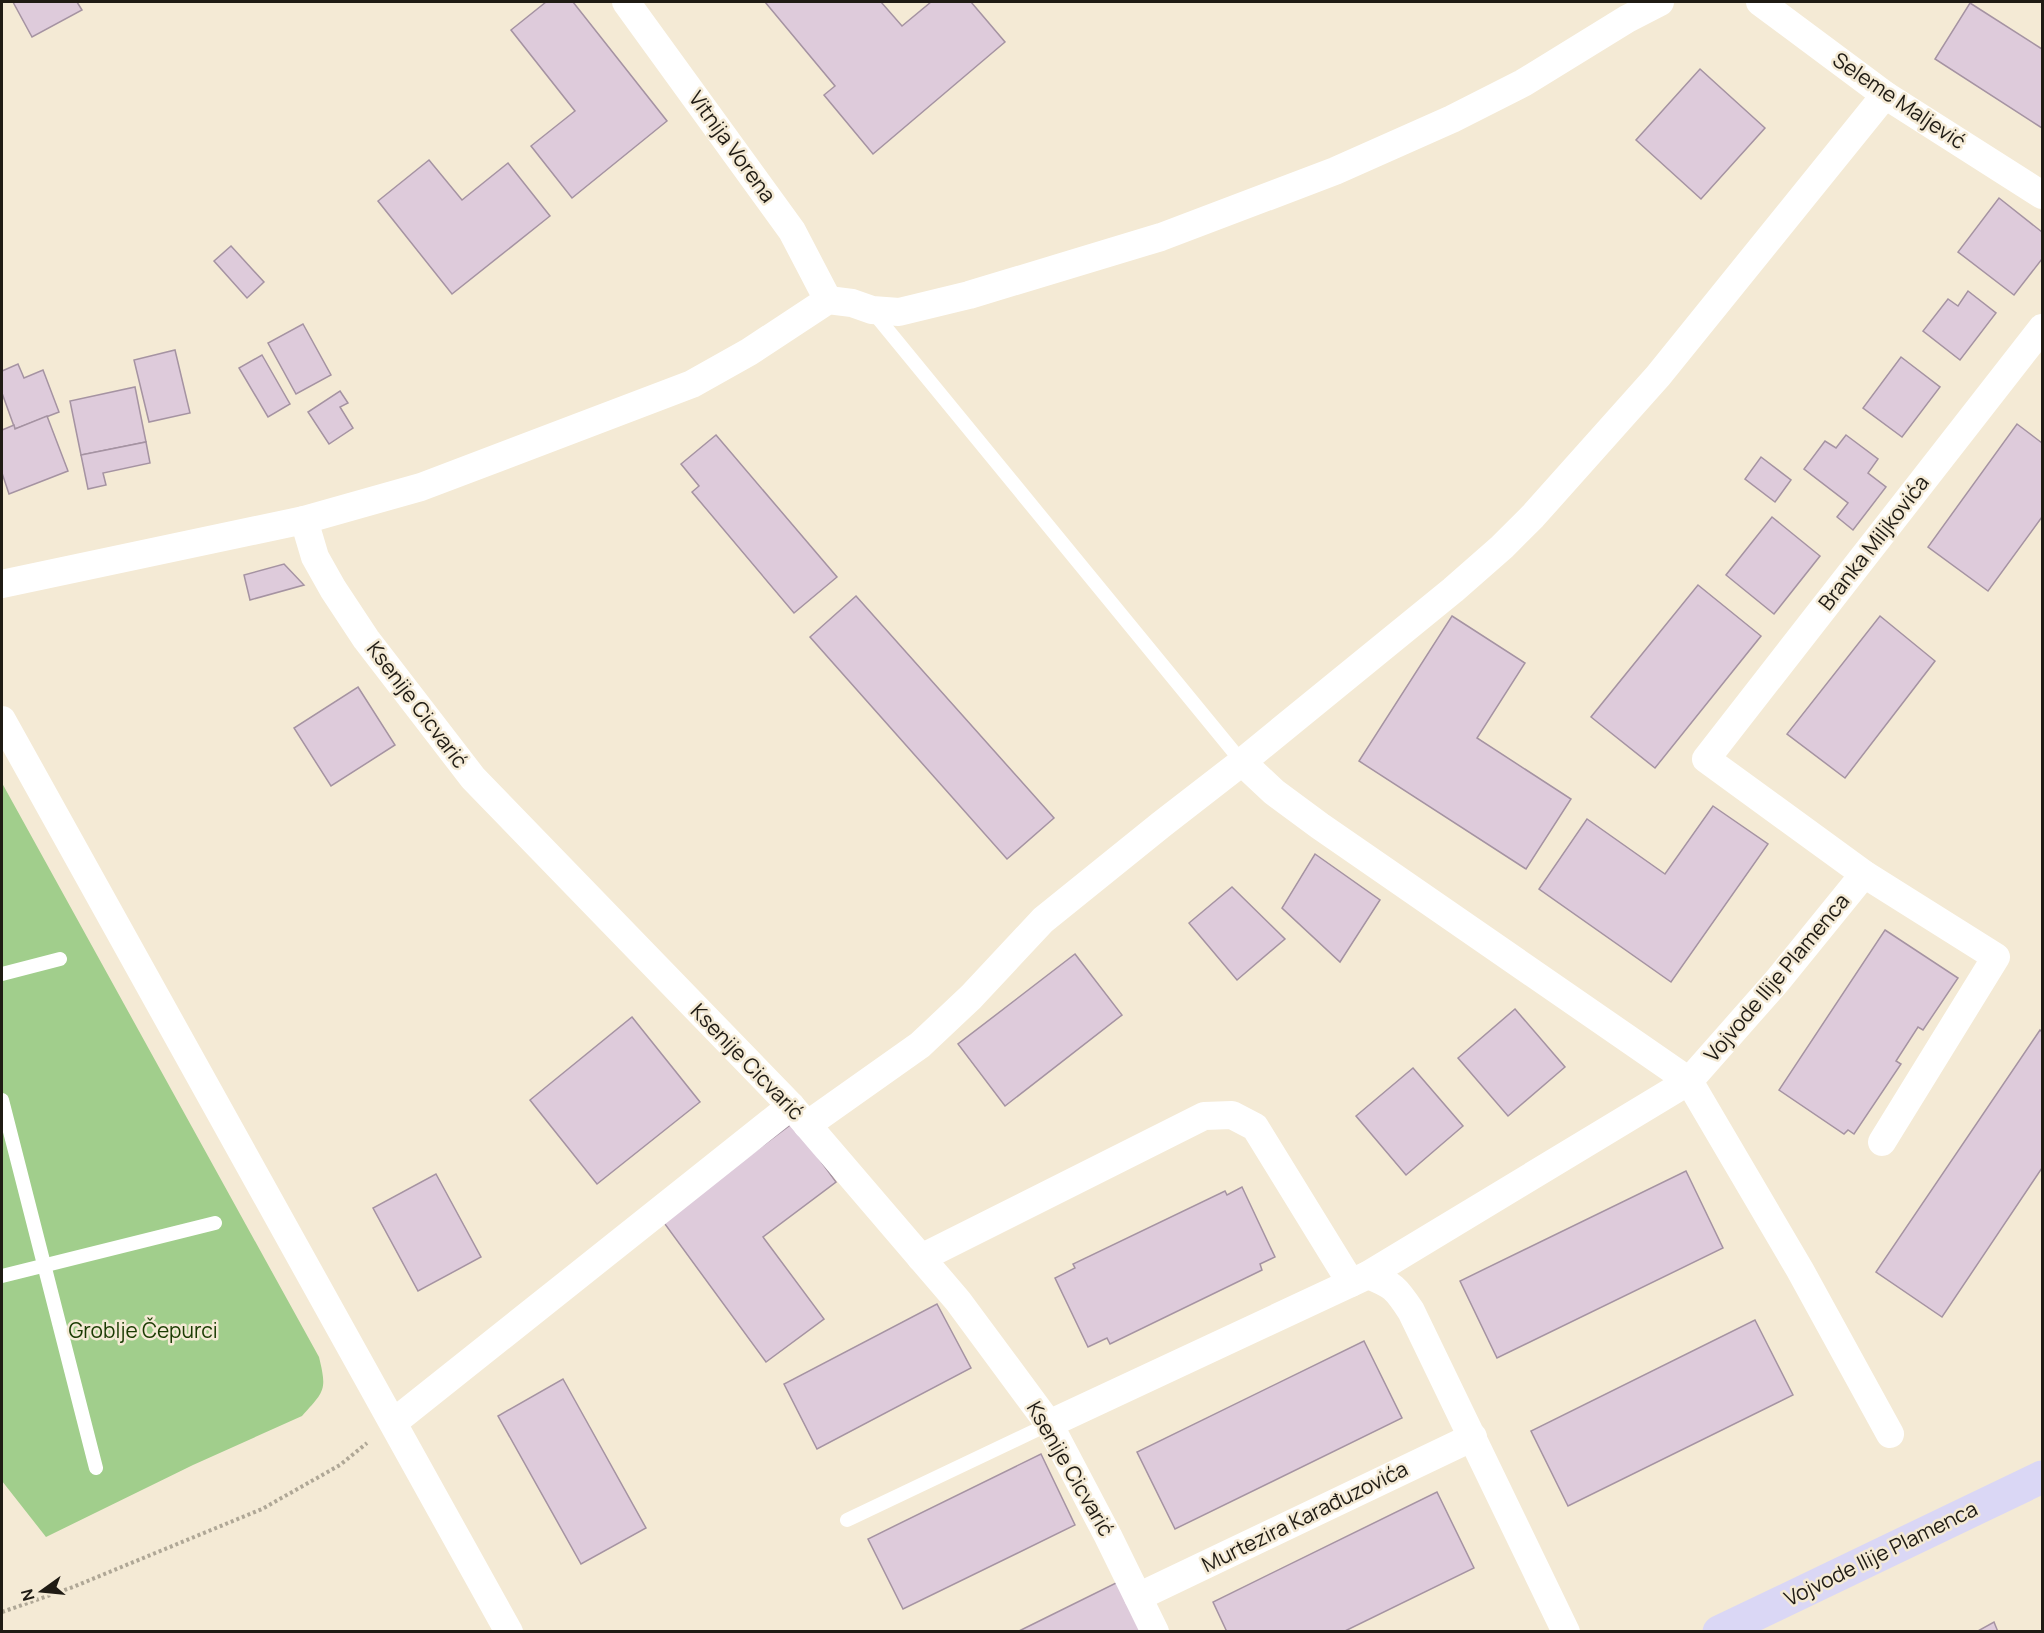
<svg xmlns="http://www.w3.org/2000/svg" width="2044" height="1633" viewBox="0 0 2044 1633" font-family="Manrope,sans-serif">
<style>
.green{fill:#a1ce8c}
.building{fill:#decbdb;stroke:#a593a2;stroke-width:1.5}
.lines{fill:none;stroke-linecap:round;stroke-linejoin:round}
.path{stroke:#afa796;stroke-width:4;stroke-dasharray:3 3;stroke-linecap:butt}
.lane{stroke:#fff;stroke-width:14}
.street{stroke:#fff;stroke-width:28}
.secondary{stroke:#dad7f5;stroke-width:33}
.labels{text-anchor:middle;stroke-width:5;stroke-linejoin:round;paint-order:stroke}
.street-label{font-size:21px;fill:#1f1b14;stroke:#f4ead5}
.park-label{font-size:21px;fill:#1a3b02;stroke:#f4ead5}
</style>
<rect width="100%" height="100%" fill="#f4ead5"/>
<path class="green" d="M2,783L319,1357C327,1390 325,1391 302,1416L193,1465L46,1537L2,1481Z"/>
<g class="building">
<polygon points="13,2 77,2 82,10 32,37"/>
<polygon points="546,2 573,2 667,121 572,198 531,146 575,111 511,30"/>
<polygon points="765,2 881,2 902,26 931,2 971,2 1005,42 873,154 824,95 835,86"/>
<polygon points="1970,3 2042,49 2042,128 1935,59"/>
<polygon points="1700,69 1765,128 1701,199 1636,140"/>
<polygon points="429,160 462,200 508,163 550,216 452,294 378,201"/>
<polygon points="1999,198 2042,232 2042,259 2014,295 1958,252"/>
<polygon points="231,246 264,282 247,298 214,261"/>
<polygon points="1968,291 1996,313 1960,360 1923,331 1948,299 1958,306"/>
<polygon points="303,324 331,375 296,394 268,343"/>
<polygon points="175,350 190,413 149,422 134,360"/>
<polygon points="262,355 290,404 268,417 239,368"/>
<polygon points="1901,357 1940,387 1902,437 1863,408"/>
<polygon points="18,364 24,378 43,370 59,412 15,429 2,393 2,371"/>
<polygon points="135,387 146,442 81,455 70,401"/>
<polygon points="340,391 348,403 340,407 353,428 329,444 308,412"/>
<polygon points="47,416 68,471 9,494 2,473 2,430 14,425 15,429"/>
<polygon points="2017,424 2042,443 2042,517 1988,591 1928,547"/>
<polygon points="716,435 837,577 794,613 692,492 699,486 681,464"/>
<polygon points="1846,435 1878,459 1868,473 1886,487 1853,530 1837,517 1848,503 1804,469 1825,441 1836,448"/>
<polygon points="146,442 150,463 103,473 106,485 88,489 81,455"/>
<polygon points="1761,457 1791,480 1775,502 1745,479"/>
<polygon points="1772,517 1820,556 1774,614 1726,575"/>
<polygon points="284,564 304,585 250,600 244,575"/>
<polygon points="1698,585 1761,636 1655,768 1591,717"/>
<polygon points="856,596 1054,818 1007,859 810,637"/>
<polygon points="1452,616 1525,663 1477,738 1571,799 1526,869 1359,761"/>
<polygon points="1880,616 1935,661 1845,778 1787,734"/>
<polygon points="358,687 395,745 331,786 294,728"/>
<polygon points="1713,806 1768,844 1671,982 1539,889 1587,819 1665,874"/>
<polygon points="1315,854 1380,900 1340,962 1282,908"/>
<polygon points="1232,887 1285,939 1237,980 1189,923"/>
<polygon points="1885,930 1958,978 1923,1030 1918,1027 1896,1061 1901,1064 1854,1134 1848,1130 1844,1134 1779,1090"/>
<polygon points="1075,954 1122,1015 1005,1106 958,1044"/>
<polygon points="1515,1009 1565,1067 1508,1116 1458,1058"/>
<polygon points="632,1017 700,1102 597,1184 530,1100"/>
<polygon points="2040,1030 2042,1032 2042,1168 1942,1317 1876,1272"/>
<polygon points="1413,1068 1463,1126 1406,1175 1356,1116"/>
<polygon points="793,1123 836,1182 763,1237 824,1319 766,1362 662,1220"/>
<polygon points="1686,1171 1723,1248 1497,1358 1460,1281"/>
<polygon points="436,1174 481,1257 418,1291 373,1208"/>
<polygon points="1242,1187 1275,1257 1260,1264 1262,1270 1110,1344 1107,1338 1088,1347 1055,1278 1075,1268 1073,1264 1225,1191 1227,1195"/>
<polygon points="937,1304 971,1368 817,1449 784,1384"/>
<polygon points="1755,1320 1793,1395 1568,1506 1531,1431"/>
<polygon points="1364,1341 1402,1418 1175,1529 1137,1452"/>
<polygon points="563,1379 646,1528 581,1564 498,1416"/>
<polygon points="1041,1454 1075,1525 903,1609 868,1539"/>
<polygon points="1437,1492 1474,1568 1343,1632 1227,1632 1213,1602"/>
<polygon points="1118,1582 1142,1632 1017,1632"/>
<polygon points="1994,1622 1998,1632 1976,1632"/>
</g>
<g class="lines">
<polyline class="path" points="2,1612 73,1587 262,1509 340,1465 367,1443"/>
<g class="lane">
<polyline points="873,312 1242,762"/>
<polyline points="2,974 60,959"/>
<polyline points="2,1100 96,1468"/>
<polyline points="2,1276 215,1223"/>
<polyline points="847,1520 1049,1424"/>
</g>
<g class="street">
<polyline points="626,2 792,231 828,300"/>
<polyline points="1760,2 1885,95 2042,195"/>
<polyline points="304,520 315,557 333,589 366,639 473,778 791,1106 958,1301 1049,1424 1108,1536 1155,1632"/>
<polyline points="2,584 304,520 421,487 692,384 749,352 828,300 852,303 872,310 899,312 969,295 1161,237 1335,171 1452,119 1523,83 1627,19 1660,2"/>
<polyline points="2,720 509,1632"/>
<polyline points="1242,762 1274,792 1320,826 1689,1081 1800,1270 1890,1434"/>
<polyline points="807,1125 920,1045 971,997 1043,920 1162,824 1242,762 1453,590 1502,547 1533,516 1658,376 1885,95"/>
<polyline points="1882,1142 1996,957 1864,874 1706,759 2042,328"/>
<polyline points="921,1258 1204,1116 1232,1115 1255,1127 1351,1283"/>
<path d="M1368,1275C1393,1285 1396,1288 1411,1311L1566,1632"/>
<polyline points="394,1422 791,1106"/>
<polyline points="1049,1424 1368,1275 1689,1081 1778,980 1864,874"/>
<polyline points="1138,1597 1473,1437"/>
</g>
<polyline class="secondary" points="1719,1632 2042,1477"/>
</g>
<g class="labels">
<g class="street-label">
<text transform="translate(1899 101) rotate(34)" y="7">Seleme Maljević</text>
<text transform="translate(732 147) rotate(54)" y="7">Vitnija Vorena</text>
<text transform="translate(1874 543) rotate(-52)" y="7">Branka Miljkovića</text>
<text transform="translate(417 705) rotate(53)" y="7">Ksenije Cicvarić</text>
<text transform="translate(1777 978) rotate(-50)" y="7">Vojvode Ilije Plamenca</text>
<text transform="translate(747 1062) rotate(46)" y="7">Ksenije Cicvarić</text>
<text transform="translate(1070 1469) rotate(60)" y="7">Ksenije Cicvarić</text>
<text transform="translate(1305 1517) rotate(-26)" y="7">Murtezira Karađuzovića</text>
<text transform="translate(1881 1554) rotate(-26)" y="7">Vojvode Ilije Plamenca</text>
</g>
<g class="park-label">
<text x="143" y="1338">Groblje Čepurci</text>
</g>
</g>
<rect width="2044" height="1633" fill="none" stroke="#1f1b14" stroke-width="6"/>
<g transform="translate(42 1591) rotate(255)" stroke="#f4ead5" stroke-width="4.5" paint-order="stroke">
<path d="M0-4.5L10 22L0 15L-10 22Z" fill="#1f1b14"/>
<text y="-9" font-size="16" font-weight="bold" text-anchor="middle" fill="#1f1b14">N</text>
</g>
</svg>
